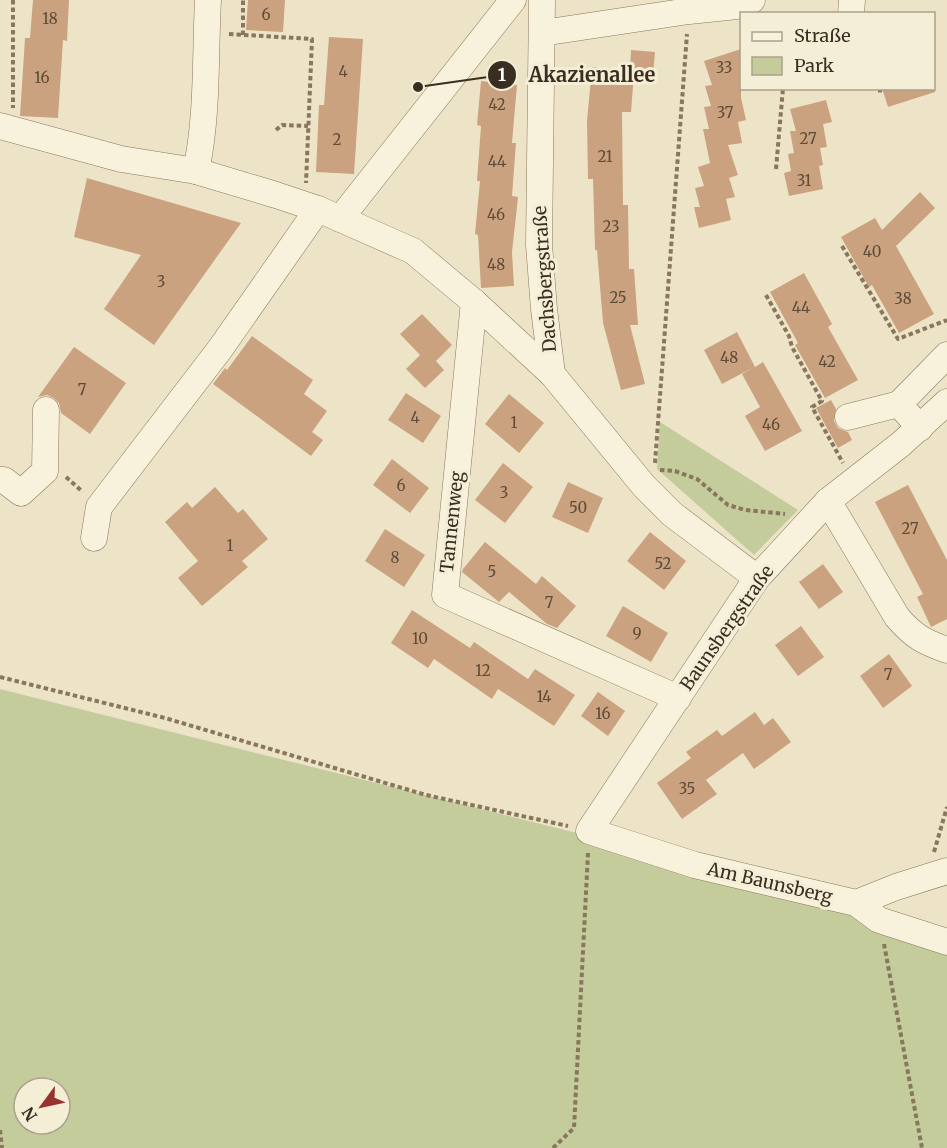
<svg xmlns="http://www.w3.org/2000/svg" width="947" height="1148" viewBox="0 0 947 1148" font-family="Merriweather,serif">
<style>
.green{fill:#c4cc9c;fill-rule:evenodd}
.building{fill:#caa27f}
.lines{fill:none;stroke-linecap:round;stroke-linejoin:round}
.minor-casing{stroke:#89775d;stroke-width:27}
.path{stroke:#89775d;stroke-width:4;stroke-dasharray:4.5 3;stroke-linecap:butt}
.minor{stroke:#f8f1db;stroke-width:26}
.labels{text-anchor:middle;stroke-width:6;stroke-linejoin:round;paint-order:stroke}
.number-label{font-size:15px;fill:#5e4b38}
.street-label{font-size:18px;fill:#3a2e20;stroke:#f5eed7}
.leader{fill:none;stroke:#3a2e20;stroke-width:2}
.callout-dot{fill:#3a2e20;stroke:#f5eed7;stroke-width:2}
.mark-label{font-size:18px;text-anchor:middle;font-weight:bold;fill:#fff}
.callout-label{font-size:20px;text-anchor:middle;font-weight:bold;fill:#3a2e20;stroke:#f5eed7;stroke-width:6;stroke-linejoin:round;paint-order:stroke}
</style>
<rect width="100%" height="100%" fill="#ede4c8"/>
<g class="green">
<polygon points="660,422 798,510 754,555 657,469"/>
<path d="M0,689L913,917L947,933V1148H0ZM24,1088H60V1124H24Z"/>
</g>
<g class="building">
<polygon points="33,0 69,0 67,41 63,40 58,118 20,116 25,38 30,38"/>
<polygon points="248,0 285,0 283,32 246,30"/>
<polygon points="329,37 363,39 354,174 316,172 319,105 324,105"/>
<polygon points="741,49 741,98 746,120 738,122 742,143 728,145 738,175 729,178 735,197 726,199 731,220 699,228 694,207 700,207 695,188 704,186 698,167 710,163 703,129 709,129 704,107 711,106 705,86 712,85 704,61"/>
<polygon points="631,50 655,52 653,75 634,73 631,112 622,112 623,205 628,205 629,269 634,269 638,325 630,325 645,384 621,390 603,323 597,250 595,250 593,179 588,179 587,121 592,67 630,70"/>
<polygon points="481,81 517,85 512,143 516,143 512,196 518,197 512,252 514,286 481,288 478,235 475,234 480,181 477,181 481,126 477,125"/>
<polygon points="882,88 935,88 935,92 888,107"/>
<polygon points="826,100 832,122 823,124 827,147 820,148 823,165 819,166 823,189 789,196 784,173 791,171 788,154 794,153 790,131 796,131 790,109"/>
<polygon points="87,178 241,223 154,345 104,309 141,255 74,237"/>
<polygon points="920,192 935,208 896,246 934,314 899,333 872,285 869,287 841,237 875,218 882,230"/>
<polygon points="804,273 832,324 828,327 858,380 825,398 795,345 798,343 770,292"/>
<polygon points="422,314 452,345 436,361 444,370 425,388 406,369 420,355 400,334"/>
<polygon points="737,332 755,367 763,362 802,431 765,451 745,416 760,407 742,374 754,367 722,384 704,350"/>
<polygon points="252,336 313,380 304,394 327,411 312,432 323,440 311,456 213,384 225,368 227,370"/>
<polygon points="74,347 126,383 90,434 61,413 59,403 54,398 47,395 38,397"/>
<polygon points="406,393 441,416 423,443 388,420"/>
<polygon points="509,394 544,423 519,453 485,424"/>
<polygon points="831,400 836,409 834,421 838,428 848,432 852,440 838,448 816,408"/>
<polygon points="392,459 429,488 410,513 373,485"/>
<polygon points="503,463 533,487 505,523 475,500"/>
<polygon points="568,482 603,498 588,533 552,517"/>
<polygon points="908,485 947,560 947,619 931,627 917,597 923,594 875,502"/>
<polygon points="215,487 238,513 243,509 268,539 242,561 248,567 202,606 178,578 198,561 165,522 187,502 192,508"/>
<polygon points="385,529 425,555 404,587 365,561"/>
<polygon points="650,532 686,561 664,590 627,561"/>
<polygon points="485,542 536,584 542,576 576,606 557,628 547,624 509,592 499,602 462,572 463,569"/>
<polygon points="823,564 843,592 819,609 799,582"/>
<polygon points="623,606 668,633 651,662 606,636"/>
<polygon points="412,610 470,648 474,642 528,679 535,669 575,695 554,726 498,689 492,699 434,659 428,668 391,643"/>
<polygon points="801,626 824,657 798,676 775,645"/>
<polygon points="889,654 912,686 883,708 860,676"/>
<polygon points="598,692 625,711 608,736 581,716"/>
<polygon points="755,712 764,725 773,718 791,742 754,769 743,753 706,780 717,794 682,819 657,783 691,758 686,752 717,730 722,736"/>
</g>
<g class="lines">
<g class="minor-casing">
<g id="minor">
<polyline points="542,0 539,245 544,309 552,374 644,486 672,514 757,578"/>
<polyline points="851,14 852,0"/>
<polyline points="542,33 689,11 737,6 752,0"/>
<polyline points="0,126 121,159 196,171 276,195 318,209 413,251 474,302 552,374"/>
<path d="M196,171C208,115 205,57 208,0"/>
<polyline points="340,219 513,0"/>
<polyline points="474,302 445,595 678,698"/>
<polyline points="947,402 901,444 828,501 757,578 589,831 695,865 856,903 879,920 947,942"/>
<polyline points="899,404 947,355"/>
<polyline points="848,417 899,404 920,428"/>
<polyline points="0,480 4,480 21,493 45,471 46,410"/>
<path d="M828,501L897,617C913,636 924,642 947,650"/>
<polyline points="94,538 99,507 220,349 318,209"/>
<polyline points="856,903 896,887 947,871"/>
</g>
</g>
<g class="path">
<polyline points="13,0 13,108"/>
<polyline points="229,34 312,39 306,183"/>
<polyline points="243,35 243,0"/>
<polyline points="880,88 880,95"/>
<polyline points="276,130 282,125 308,126"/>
<polyline points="776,169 783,88"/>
<polyline points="842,246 898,339 947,320"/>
<polyline points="766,295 789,336 792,347 822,401 812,407 843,463"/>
<polyline points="655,463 687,34"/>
<polyline points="660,470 675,471 697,479 728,505 745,510 785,514"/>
<polyline points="66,477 83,492"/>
<polyline points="0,677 165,718 426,795 568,826"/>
<polyline points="934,852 947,807"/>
<polyline points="884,944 922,1148"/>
<polyline points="0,1130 2,1148"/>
<polyline points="553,1148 574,1128 588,853"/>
</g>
<use href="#minor" class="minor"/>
</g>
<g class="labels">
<g class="number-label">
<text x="266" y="20">6</text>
<text x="50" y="24">18</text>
<text x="724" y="73">33</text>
<text x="343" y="77">4</text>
<text x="42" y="83">16</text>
<text x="497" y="110">42</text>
<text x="725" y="118">37</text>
<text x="808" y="144">27</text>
<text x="337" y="145">2</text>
<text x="605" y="162">21</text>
<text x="497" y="167">44</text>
<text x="804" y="186">31</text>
<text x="496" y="220">46</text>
<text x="611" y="232">23</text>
<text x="872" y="257">40</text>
<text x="496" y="270">48</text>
<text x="161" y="287">3</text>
<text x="618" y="303">25</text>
<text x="903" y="304">38</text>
<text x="801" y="313">44</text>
<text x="729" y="363">48</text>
<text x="827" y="367">42</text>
<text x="82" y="395">7</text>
<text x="415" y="423">4</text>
<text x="514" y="428">1</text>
<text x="771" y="430">46</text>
<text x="401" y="491">6</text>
<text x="504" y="498">3</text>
<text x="578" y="513">50</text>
<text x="910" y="534">27</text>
<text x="230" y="551">1</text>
<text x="395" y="563">8</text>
<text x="663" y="569">52</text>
<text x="492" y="577">5</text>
<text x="549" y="608">7</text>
<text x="637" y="639">9</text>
<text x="420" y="644">10</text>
<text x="483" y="676">12</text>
<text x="888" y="680">7</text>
<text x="544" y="702">14</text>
<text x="603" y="719">16</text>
<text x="687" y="794">35</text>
</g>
<g class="street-label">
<text transform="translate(545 279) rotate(-94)" y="6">Dachsbergstraße</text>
<text transform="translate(452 522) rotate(-84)" y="6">Tannenweg</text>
<text transform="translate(727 628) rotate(-55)" y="6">Baunsbergstraße</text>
<text transform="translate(770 883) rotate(13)" y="6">Am Baunsberg</text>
</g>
</g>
<path class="leader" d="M418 87L502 75"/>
<g class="callout-dot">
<circle cx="418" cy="87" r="6"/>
<circle cx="502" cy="75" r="15"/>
</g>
<g class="mark-label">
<text x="502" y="81">1</text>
</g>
<g class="callout-label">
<text x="592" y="82">Akazienallee</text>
</g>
<rect x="740" y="12" width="195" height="78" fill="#f5eed7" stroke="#aaa18e" stroke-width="1.5"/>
<rect x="752" y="32" width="30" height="9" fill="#f8f1db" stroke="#aaa18e" stroke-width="1.5"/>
<text x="794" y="42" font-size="18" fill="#3a2e20">Straße</text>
<rect x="752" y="57" width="30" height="18" fill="#c4cc9c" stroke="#aaa18e" stroke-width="1.5"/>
<text x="794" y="72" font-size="18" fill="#3a2e20">Park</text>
<g transform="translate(42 1106) rotate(237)"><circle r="28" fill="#f5eed7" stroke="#aaa18e" stroke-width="1.5"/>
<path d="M0-4.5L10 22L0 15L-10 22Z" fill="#96332f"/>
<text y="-9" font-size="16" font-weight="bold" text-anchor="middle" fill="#3a2e20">N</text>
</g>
</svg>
